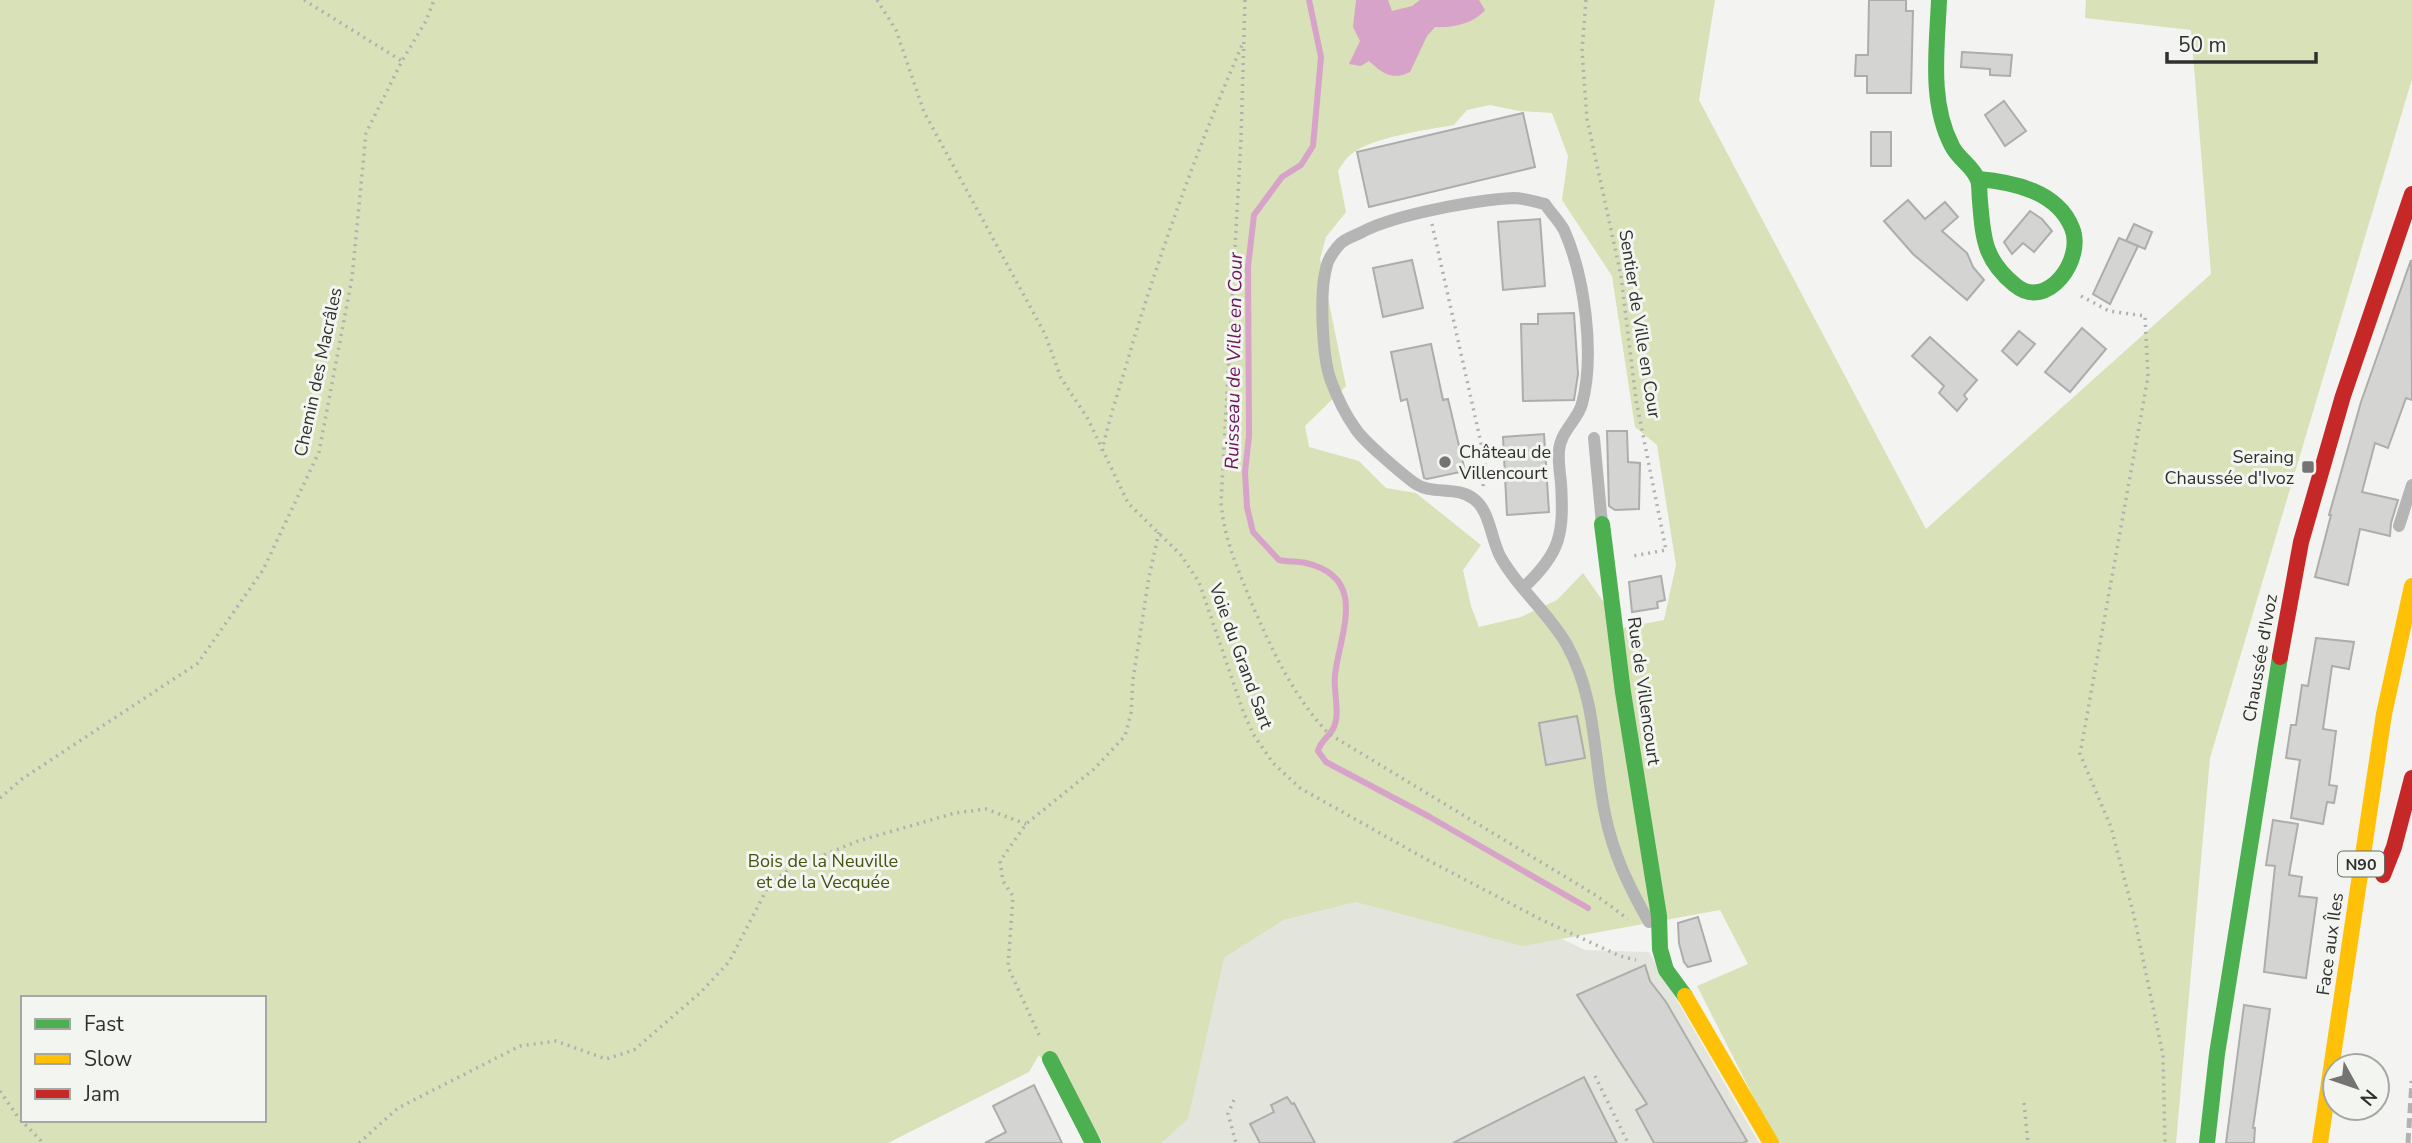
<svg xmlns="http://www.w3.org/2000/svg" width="2412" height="1143" viewBox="0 0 2412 1143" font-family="'Nunito Sans',sans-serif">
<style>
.built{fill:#e3e5dd}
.green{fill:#d8e1b7;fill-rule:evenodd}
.water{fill:#d7a3c8}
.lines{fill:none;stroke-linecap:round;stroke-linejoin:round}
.stream{stroke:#d7a3c8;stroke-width:6}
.building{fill:#d4d4d2;stroke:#adaeac;stroke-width:2}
.path{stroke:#b1b0b0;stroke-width:3.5;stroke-dasharray:2 5;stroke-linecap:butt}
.lane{stroke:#b5b5b5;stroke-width:12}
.fast{stroke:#4caf50;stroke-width:16}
.slow{stroke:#ffc107;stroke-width:16}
.jam{stroke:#c62828;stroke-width:16}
.rail{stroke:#b2b3b0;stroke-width:5;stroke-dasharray:10 5;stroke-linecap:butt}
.poi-dot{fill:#747573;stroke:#f3f5f0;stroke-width:2.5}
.labels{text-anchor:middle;stroke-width:6;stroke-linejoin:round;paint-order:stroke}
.shield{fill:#f3f5f0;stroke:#6a6c69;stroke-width:2}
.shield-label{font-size:16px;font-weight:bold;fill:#30312f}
.street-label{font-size:18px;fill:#30312f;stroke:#f3f5f0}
.poi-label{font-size:18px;fill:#30312f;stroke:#f3f5f0;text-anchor:start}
.park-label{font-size:18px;fill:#47520f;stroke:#f3f5f0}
.water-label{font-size:19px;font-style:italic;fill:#6e145d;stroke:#f3f5f0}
</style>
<rect width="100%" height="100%" fill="#f3f4f1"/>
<polygon class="built" points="1415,868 1585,950 1649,952 1759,1143 1099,1143 1224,958 1284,920 1383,895"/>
<path class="green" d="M0,0H1715L1699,100L1926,529L2211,274L2191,30L2085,18L2086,0H2412V79L2210,758L2176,1143H1777L1697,986L1748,964L1720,910L1522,946L1356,902L1284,920L1224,958L1188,1119L1161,1143H1104L1039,1055L1029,1072L888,1143H0ZM1490,105L1519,111L1552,113L1568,156L1562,200L1612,276L1635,427L1657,445L1676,565L1664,620L1622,628L1583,573L1557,600L1521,617L1479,627L1471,606L1463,570L1481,545L1416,493L1386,488L1359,461L1309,447L1305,426L1346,386L1320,259L1326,237L1346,212L1338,171C1341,166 1344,161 1348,157C1368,137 1427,130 1454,125L1467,110ZM23,998H264V1120H23Z"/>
<path class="water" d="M1356,0H1388L1392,11L1412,6L1420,0H1479L1485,10C1474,24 1451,28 1435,27L1427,36L1410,72C1392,81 1382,73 1369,61L1361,66L1349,64L1360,41L1353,27Z"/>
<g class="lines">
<path class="stream" d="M1309,0L1321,57L1313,146L1301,165L1282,177L1254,215L1248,267L1249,436L1245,472L1247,507L1253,532L1279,560C1287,562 1297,561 1306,563C1369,578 1340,632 1335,675C1333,691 1341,715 1333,729C1328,738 1321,740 1318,751L1326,762L1428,816L1588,908"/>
</g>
<g class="building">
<polygon points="1869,0 1906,0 1906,11 1913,11 1911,93 1867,93 1867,76 1855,76 1856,55 1868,55"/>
<polygon points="1962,52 2012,55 2010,76 1990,75 1990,69 1961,67"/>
<polygon points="2004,101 2026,131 2005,146 1985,115"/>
<polygon points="1523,113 1535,167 1369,207 1357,152"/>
<rect x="1871" y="132" width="20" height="34"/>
<polygon points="1908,200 1925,219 1945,202 1958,217 1942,231 1967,253 1973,267 1984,280 1967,300 1913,254 1884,221"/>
<polygon points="2030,211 2042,219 2052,231 2034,252 2023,243 2012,254 2004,242"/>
<polygon points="1540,219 1545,286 1503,290 1498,222"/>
<polygon points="2134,224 2152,232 2145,249 2126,241"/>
<polygon points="2119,238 2138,246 2110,304 2093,294"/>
<polygon points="1412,260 1423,308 1383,317 1373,268"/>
<polygon points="2411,260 2412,400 2406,398 2388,448 2375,443 2362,492 2398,500 2391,523 2390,536 2360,529 2348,585 2315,577 2331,515 2329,515 2361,402"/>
<polygon points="1574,313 1578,374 1574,400 1523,401 1521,324 1538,324 1538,314"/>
<polygon points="2082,328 2106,349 2070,392 2045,372"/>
<polygon points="2019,331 2035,344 2017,365 2002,351"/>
<polygon points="1930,337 1977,380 1964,395 1967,399 1957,411 1939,393 1944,386 1912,356"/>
<polygon points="1431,344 1443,400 1448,399 1465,471 1427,479 1424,478 1407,399 1401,401 1391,352"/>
<polygon points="1607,431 1627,431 1628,462 1640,463 1639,509 1615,510 1609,506"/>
<polygon points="1544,434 1549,512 1507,515 1503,437"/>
<polygon points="1661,576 1665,600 1657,602 1658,608 1632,612 1629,582"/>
<polygon points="2316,638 2354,642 2349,669 2332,666 2323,729 2336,731 2329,785 2337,786 2334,803 2327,802 2323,824 2291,818 2300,760 2286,758 2291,725 2296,725 2302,685 2308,686"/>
<polygon points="1577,716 1585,758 1546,765 1539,723"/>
<polygon points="2273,820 2298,824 2289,875 2302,877 2299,896 2317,898 2306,978 2264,972 2275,866 2266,865"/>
<polygon points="1698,917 1711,961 1688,967 1684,962 1679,943 1678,923"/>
<polygon points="1645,965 1650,981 1666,1002 1747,1141 1743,1143 1654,1143 1636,1110 1647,1104 1577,995"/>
<polygon points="2244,1005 2270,1009 2253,1128 2255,1128 2254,1143 2226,1143"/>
<polygon points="1584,1077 1617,1143 1453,1143"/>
<polygon points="1034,1085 1062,1143 985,1143 1006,1132 993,1106"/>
<polygon points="1287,1097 1292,1104 1294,1103 1315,1143 1260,1143 1250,1124 1274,1112 1271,1105"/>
</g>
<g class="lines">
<g class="path">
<polyline points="304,0 402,61"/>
<polyline points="877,0 896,30 924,112 1045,334 1061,378 1088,419 1128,503 1181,555 1199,582 1243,711 1253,734 1273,763 1300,788 1424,858 1540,919 1620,956 1636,960"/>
<path d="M1245,0L1241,139L1221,502C1224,540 1238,569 1252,604C1273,652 1293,696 1329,734L1597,896L1628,919"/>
<polyline points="1586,0 1582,51 1587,119 1621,276 1636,400 1666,550 1633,556"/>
<polyline points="1432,224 1485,461 1483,487"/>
<polyline points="2081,296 2109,311 2145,316 2148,377 2080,754 2111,827 2134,916 2163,1055 2165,1143"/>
<path d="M1102,451C1110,414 1123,378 1133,342C1164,241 1200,142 1242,45"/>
<polyline points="0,798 22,779 198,663 263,570 319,452 352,278 366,133 402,61 426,21 434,0"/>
<polyline points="1039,1035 1008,967 1013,896 1003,881 1000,861 1026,824 1094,769 1125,736 1131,713 1133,679 1149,577 1159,532"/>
<polyline points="1595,1076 1628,1143"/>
<polyline points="0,1091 18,1117 43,1143"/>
<polyline points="1234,1100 1228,1114 1236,1143"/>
<polyline points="2024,1103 2028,1143"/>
<polyline points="359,1143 398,1108 520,1046 556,1041 606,1059 634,1050 701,992 729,962 770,883 792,868 858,841 955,813 986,809 1026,824"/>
</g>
<g class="lane">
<polyline points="1594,438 1602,524"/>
<polyline points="2399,526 2412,485"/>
<path d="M1523,588C1561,553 1564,534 1561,483C1560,473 1558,462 1559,451C1560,432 1577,421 1582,404C1595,355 1585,277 1564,230C1559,221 1551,213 1545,204C1535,202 1524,198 1514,198C1476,200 1398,214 1364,231C1357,235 1347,238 1341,243C1336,248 1328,259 1327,265C1319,290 1322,357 1331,381C1337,397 1345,414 1355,428C1363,441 1400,472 1413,482C1431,496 1456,485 1474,499C1490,511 1491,539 1500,556C1518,589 1549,613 1567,645C1597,700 1593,755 1605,814C1613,854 1629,887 1649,922"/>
</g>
<g class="fast">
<path d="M1939,0C1937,48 1929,102 1952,146C1958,159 1973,166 1978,180C1980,186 1979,194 1980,201C1983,238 1984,260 2015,285C2047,312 2085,259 2072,228C2057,191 2013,182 1978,179"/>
<polyline points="1602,524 1623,692 1659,916 1660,949 1666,970 1685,996"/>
<polyline points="1050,1059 1093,1143"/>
<polyline points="2207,1143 2217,1054 2280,657"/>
</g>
<g class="slow">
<polyline points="1685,996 1771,1143"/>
<polyline points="2320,1143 2384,714 2412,586"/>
</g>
<g class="jam">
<polyline points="2280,657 2301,542 2343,396 2412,194"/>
<polyline points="2383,875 2394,847 2412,778"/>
</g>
<polyline class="rail" points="2408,1143 2412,1081"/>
</g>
<g class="poi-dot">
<circle cx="1445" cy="462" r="7"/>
<rect x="2301" y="460" width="14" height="14" rx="3.5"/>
</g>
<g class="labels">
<rect class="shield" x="2338" y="851.5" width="46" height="25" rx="5"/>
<g class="shield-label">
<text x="2361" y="870">N90</text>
</g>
<g class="street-label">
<text transform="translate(1640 324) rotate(81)" y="6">Sentier de Ville en Cour</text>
<text transform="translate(318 372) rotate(-78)" y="6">Chemin des Macrâles</text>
<text transform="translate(1241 656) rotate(70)" y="6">Voie du Grand Sart</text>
<text transform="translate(2260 658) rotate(-80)" y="6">Chaussée d'Ivoz</text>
<text transform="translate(1644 691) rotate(82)" y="6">Rue de Villencourt</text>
<text transform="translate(2330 944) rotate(-82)" y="6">Face aux Îles</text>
</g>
<g class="poi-label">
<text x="1459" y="458">Château de<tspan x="1459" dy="21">Villencourt</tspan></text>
<text x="2294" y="463" text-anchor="end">Seraing<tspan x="2294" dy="21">Chaussée d'Ivoz</tspan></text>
</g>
<g class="park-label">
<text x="823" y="867">Bois de la Neuville<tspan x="823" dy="21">et de la Vecquée</tspan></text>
</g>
<g class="water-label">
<text transform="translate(1233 361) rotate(-89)" y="7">Ruisseau de Ville en Cour</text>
</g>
</g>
<rect x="21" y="996" width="245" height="126" fill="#f3f5f0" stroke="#a5a7a3" stroke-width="2"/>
<rect x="35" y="1019" width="35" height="10" fill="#4caf50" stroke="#a5a7a3" stroke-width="2"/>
<text x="84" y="1031" font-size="21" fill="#30312f">Fast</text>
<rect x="35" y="1054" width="35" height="10" fill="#ffc107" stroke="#a5a7a3" stroke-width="2"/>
<text x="84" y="1066" font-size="21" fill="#30312f">Slow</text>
<rect x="35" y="1089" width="35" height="10" fill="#c62828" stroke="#a5a7a3" stroke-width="2"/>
<text x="84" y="1101" font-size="21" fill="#30312f">Jam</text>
<g transform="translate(2356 1087) rotate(130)"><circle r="33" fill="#f3f5f0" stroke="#a5a7a3" stroke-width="2"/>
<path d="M0-5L12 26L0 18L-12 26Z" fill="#747573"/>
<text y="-10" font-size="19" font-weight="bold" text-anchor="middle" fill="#30312f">N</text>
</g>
<path d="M2167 52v10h149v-10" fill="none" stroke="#30312f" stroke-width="3.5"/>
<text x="2178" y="52" font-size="21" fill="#30312f" stroke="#f3f5f0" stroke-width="5" paint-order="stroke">50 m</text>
</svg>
